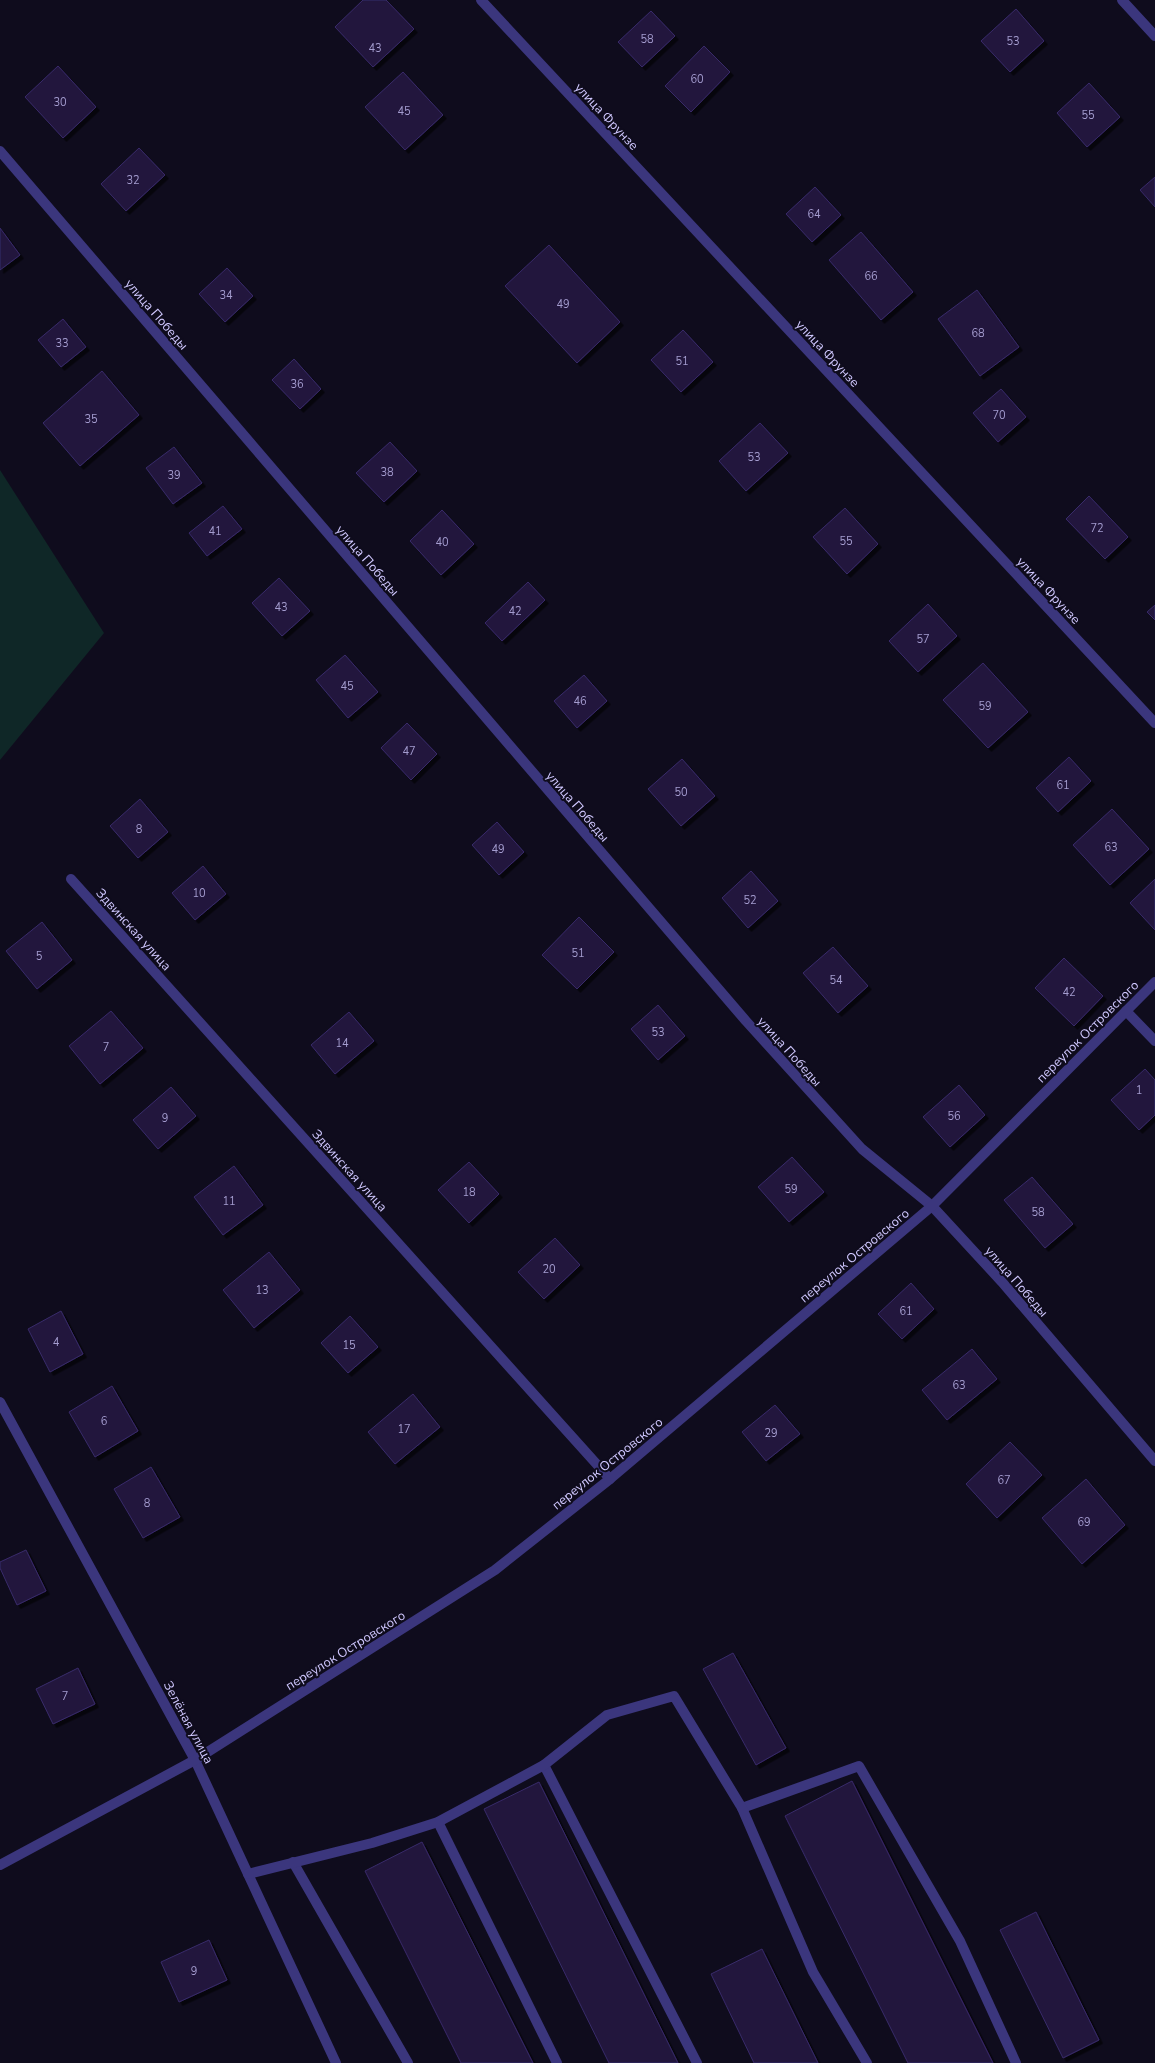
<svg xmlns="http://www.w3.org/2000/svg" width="1155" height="2063" viewBox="0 0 1155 2063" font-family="'Nunito Sans',sans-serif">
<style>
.green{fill:#0f2727}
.building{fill:#21183e;stroke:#392a6a;filter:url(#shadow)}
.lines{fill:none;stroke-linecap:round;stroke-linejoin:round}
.minor{stroke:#3b367d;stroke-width:10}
.labels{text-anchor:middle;stroke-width:4;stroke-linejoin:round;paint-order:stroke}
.number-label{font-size:11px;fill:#a49ccf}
.street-label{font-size:13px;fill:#d0c8ff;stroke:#0f0c1d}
</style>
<defs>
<filter id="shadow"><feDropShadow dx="3.5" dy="3.5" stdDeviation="0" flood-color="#0009"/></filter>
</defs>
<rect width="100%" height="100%" fill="#0f0c1d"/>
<polygon class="green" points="0,470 104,633 0,760"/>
<g class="building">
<polygon points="363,0 386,0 414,29 373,67 335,27"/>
<polygon points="1016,9 1044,41 1010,72 981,41"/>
<polygon points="651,11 675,36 642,67 618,42"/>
<polygon points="704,46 730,72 691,112 665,86"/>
<polygon points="58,66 96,107 63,138 25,97"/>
<polygon points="403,72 443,115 405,150 365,107"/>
<polygon points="1089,83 1120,117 1087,147 1057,113"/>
<polygon points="139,148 165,175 126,211 101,184"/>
<polygon points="1155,177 1155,207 1140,190"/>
<polygon points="815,187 841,215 812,242 786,214"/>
<polygon points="0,228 20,255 0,270"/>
<polygon points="861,232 913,292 881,320 829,260"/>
<polygon points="549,245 620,322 577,363 505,286"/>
<polygon points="227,268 253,296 225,322 199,294"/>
<polygon points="977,290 1019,347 980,376 938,319"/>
<polygon points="63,319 86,347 61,367 38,340"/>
<polygon points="683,330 713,362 681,392 651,360"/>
<polygon points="294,359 321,389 300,409 272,380"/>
<polygon points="102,371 139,415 80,466 43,423"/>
<polygon points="1001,389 1026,417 998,442 973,413"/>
<polygon points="760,423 788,453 746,491 719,461"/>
<polygon points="390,442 417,471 384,502 356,473"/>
<polygon points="174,447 202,483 173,504 146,468"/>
<polygon points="1089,496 1128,537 1105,559 1066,519"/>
<polygon points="223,506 242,529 207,556 189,533"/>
<polygon points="845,508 878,544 847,574 813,537"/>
<polygon points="442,510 474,544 441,575 410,541"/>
<polygon points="279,578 310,611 282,636 252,603"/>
<polygon points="528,582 545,600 502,641 485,623"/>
<polygon points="928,604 957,636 918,672 889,641"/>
<polygon points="1155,605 1155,620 1147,612"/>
<polygon points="345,655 378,692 348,718 316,680"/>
<polygon points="983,663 1028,712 988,748 943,700"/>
<polygon points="584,675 607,701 577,728 554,701"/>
<polygon points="407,723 437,754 411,780 381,748"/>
<polygon points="1069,757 1091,781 1058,812 1036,788"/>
<polygon points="682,759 715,796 681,826 648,789"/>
<polygon points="140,799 168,832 138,858 110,826"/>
<polygon points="1112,809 1149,849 1110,885 1073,845"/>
<polygon points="497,822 524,852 499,875 472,845"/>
<polygon points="203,866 226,894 195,920 172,893"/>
<polygon points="751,871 778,901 748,928 722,898"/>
<polygon points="1155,879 1155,930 1130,903"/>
<polygon points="579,917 614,952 577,989 542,955"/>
<polygon points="42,922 72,960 37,989 6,951"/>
<polygon points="833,947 868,986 838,1013 803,973"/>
<polygon points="1064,958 1103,996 1074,1026 1035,988"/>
<polygon points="658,1005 685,1036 658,1060 631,1029"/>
<polygon points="111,1011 143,1048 100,1084 69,1046"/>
<polygon points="349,1012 374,1041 335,1074 311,1045"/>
<polygon points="1145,1069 1155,1080 1155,1115 1139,1130 1111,1100"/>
<polygon points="959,1085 985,1115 950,1147 923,1117"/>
<polygon points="171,1087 196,1116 158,1149 133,1120"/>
<polygon points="792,1157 824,1192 789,1222 758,1187"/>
<polygon points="469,1162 499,1194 469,1223 438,1190"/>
<polygon points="234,1166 263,1205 223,1235 194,1197"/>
<polygon points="1032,1177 1073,1224 1045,1248 1004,1200"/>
<polygon points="555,1238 580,1265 544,1299 518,1272"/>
<polygon points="269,1252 300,1290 254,1328 223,1290"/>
<polygon points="911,1283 934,1309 902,1339 878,1314"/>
<polygon points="61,1311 83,1354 50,1372 28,1329"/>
<polygon points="350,1316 378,1347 348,1373 321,1343"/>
<polygon points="972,1349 997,1379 947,1420 922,1390"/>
<polygon points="112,1386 138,1431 95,1457 69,1412"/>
<polygon points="413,1394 440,1427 395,1464 368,1432"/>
<polygon points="775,1405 800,1434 766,1461 742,1432"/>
<polygon points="1010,1442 1042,1475 997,1518 966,1484"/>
<polygon points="151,1467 180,1517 143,1538 114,1489"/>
<polygon points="1086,1479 1125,1525 1082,1564 1042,1518"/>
<polygon points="26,1550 46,1591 17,1605 0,1568 0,1562"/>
<polygon points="733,1653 786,1748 756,1765 703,1669"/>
<polygon points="78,1668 95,1704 53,1724 36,1689"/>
<polygon points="852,1781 993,2063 908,2063 785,1816"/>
<polygon points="539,1782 678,2063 609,2063 484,1809"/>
<polygon points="422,1842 533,2063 461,2063 365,1871"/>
<polygon points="1036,1912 1099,2040 1063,2058 1000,1930"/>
<polygon points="209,1940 227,1980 179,2002 161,1962"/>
<polygon points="762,1949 818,2063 754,2063 711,1974"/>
</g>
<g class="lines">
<g class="minor">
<polyline points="481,0 1155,723"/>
<polyline points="1122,0 1155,36"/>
<polyline points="0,151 746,1021 862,1149 932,1206 1002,1282 1155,1461"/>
<polyline points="71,879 610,1479"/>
<polyline points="1126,1011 1155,1041"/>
<polyline points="0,1402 195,1760 336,2063"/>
<polyline points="544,1765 697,2063"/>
<polyline points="742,1808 859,1766 960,1941 1016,2063"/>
<polyline points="438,1822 557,2063"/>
<polyline points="293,1862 408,2063"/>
<polyline points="0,1865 195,1760 495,1570 610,1479 932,1206 1155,982"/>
<polyline points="248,1874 372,1843 438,1822 544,1765 607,1715 674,1696 742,1808 813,1972 867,2063"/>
</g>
</g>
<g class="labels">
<g class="number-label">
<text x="647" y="43">58</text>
<text x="1013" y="45">53</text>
<text x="375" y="52">43</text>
<text x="697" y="83">60</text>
<text x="60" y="106">30</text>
<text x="404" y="115">45</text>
<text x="1088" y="119">55</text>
<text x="133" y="184">32</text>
<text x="814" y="218">64</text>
<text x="871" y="280">66</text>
<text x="226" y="299">34</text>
<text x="563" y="308">49</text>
<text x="978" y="337">68</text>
<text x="62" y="347">33</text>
<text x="682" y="365">51</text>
<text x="297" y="388">36</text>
<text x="999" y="419">70</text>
<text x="91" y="423">35</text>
<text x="754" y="461">53</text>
<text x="387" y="476">38</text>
<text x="174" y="479">39</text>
<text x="1097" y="532">72</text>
<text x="215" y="535">41</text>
<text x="846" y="545">55</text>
<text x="442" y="546">40</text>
<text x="281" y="611">43</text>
<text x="515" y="615">42</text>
<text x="923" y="643">57</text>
<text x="347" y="690">45</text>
<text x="580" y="705">46</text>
<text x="985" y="710">59</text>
<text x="409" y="755">47</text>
<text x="1063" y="789">61</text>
<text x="681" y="796">50</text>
<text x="139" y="833">8</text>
<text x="1111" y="851">63</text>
<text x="498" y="853">49</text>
<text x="199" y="897">10</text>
<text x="750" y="904">52</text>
<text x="578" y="957">51</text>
<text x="39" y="960">5</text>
<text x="836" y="984">54</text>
<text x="1069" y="996">42</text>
<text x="658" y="1036">53</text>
<text x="342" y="1047">14</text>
<text x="106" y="1051">7</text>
<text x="1139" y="1094">1</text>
<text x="954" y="1120">56</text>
<text x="165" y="1122">9</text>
<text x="791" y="1193">59</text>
<text x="469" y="1196">18</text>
<text x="229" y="1205">11</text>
<text x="1038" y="1216">58</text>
<text x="549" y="1273">20</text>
<text x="262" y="1294">13</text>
<text x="906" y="1315">61</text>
<text x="56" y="1346">4</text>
<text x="349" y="1349">15</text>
<text x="959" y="1389">63</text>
<text x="104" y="1425">6</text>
<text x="404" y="1433">17</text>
<text x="771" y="1437">29</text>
<text x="1004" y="1484">67</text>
<text x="147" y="1507">8</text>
<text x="1084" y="1526">69</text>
<text x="65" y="1700">7</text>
<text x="194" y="1975">9</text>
</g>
<g class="street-label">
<text transform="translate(607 116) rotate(47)" y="5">улица Фрунзе</text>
<text transform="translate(157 314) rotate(49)" y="5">улица Победы</text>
<text transform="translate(828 353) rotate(47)" y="5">улица Фрунзе</text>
<text transform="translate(368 560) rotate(49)" y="5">улица Победы</text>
<text transform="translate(1049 590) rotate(47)" y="5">улица Фрунзе</text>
<text transform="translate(578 806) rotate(49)" y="5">улица Победы</text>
<text transform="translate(134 929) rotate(48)" y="5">Здвинская улица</text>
<text transform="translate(1087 1031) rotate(-45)" y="5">переулок Островского</text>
<text transform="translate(790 1051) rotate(48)" y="5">улица Победы</text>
<text transform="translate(350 1170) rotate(48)" y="5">Здвинская улица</text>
<text transform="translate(854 1255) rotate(-40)" y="5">переулок Островского</text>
<text transform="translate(1017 1281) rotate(49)" y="5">улица Победы</text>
<text transform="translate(607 1463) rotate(-39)" y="5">переулок Островского</text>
<text transform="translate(345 1650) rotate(-32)" y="5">переулок Островского</text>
<text transform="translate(189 1722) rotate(62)" y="5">Зелёная улица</text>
</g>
</g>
</svg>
